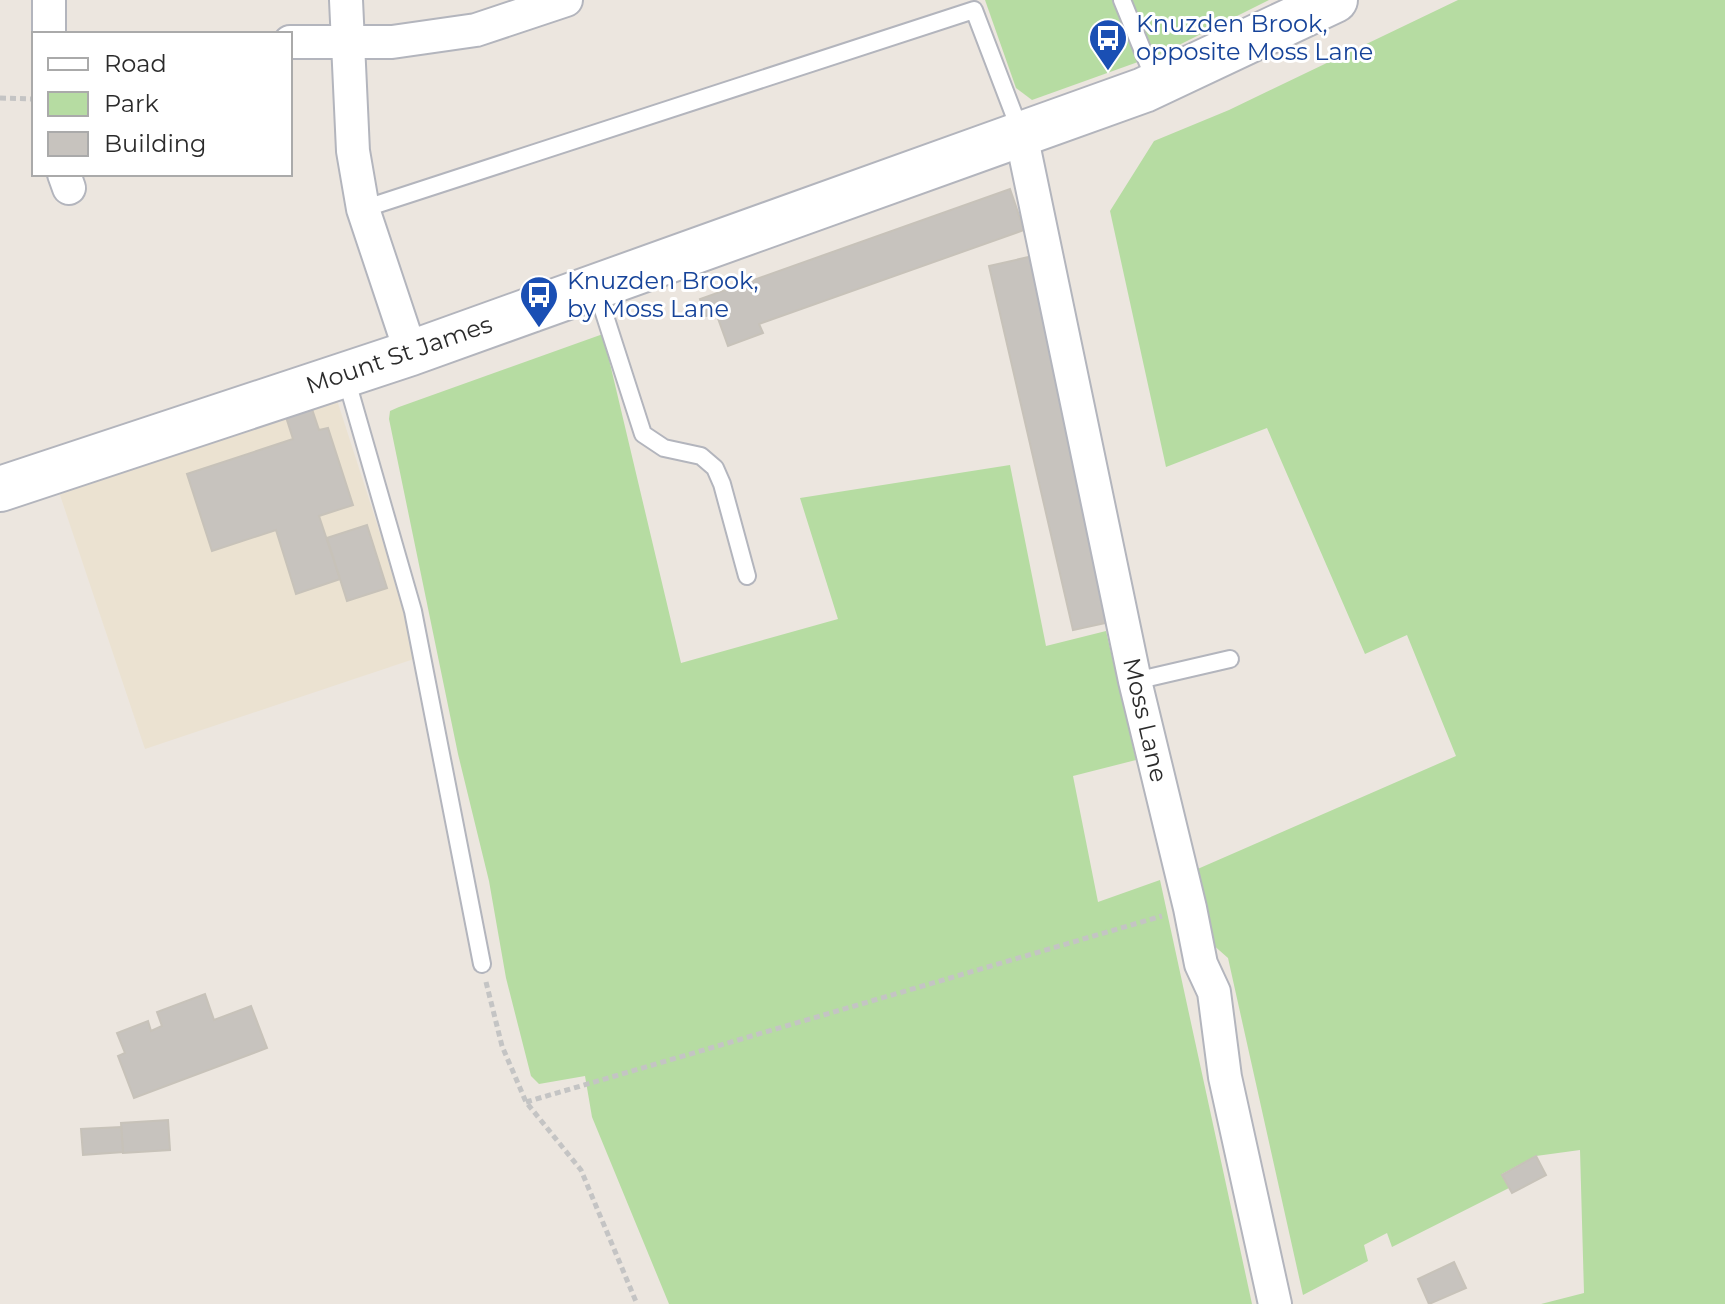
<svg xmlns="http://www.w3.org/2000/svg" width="1725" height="1304" viewBox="0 0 1725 1304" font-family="Montserrat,sans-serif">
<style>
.education{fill:#ebe2d1}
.green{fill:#b6dca2}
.building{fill:#c7c3be;stroke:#c7c2b9;stroke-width:2}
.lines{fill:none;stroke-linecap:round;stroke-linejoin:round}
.lane-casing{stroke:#b3b5bd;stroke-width:20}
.street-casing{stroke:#b3b5bd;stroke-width:36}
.secondary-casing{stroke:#b3b5bd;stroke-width:48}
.path{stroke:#c4c4c4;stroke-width:5;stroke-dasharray:6 4;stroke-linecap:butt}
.lane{stroke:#fff;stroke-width:16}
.street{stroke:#fff;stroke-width:32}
.secondary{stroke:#fff;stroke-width:44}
.labels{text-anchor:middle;stroke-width:6;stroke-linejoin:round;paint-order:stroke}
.transit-label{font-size:24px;fill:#164399;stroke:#fff;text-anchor:start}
.street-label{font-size:24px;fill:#2b2b2b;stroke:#fff}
</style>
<rect width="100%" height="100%" fill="#ece6df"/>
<polygon class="education" points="336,397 420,657 145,749 58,489"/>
<g class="green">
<polygon points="985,0 1269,0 1163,53 1032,100 1016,88"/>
<polygon points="1458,0 1725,0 1725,1304 1541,1304 1584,1293 1580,1150 1536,1156 1502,1174 1509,1188 1392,1247 1387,1233 1364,1245 1368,1261 1303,1295 1228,958 1211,943 1193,871 1456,756 1407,635 1365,654 1267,428 1166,467 1110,211 1154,141 1229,110"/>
<polygon points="603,334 681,663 838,619 800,498 1010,465 1046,646 1106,631 1136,760 1073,776 1098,902 1160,880 1252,1304 669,1304 592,1117 585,1076 539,1084 531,1076 506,978 489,881 458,754 389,419 390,411 399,407"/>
</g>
<g class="building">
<polygon points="1010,189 1024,230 759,324 763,333 728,346 716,313 706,316 700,299"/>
<polygon points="1033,256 1110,622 1073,630 989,266"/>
<polygon points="312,409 319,430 328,428 353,505 319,516 340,579 296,594 276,530 212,551 187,474 293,439 286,417"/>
<polygon points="367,525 387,588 347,601 327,538"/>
<polygon points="205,994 214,1020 251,1006 267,1048 134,1098 118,1056 125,1053 117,1033 148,1021 151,1031 162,1026 157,1012"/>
<polygon points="168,1120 170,1150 123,1153 121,1123"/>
<polygon points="121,1127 123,1152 83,1155 81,1129"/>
<polygon points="1536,1156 1546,1175 1512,1193 1502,1175"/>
<polygon points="1454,1262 1466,1288 1429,1304 1418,1279"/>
</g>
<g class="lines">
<g class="lane-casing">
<g id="lane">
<polyline points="1122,0 1156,83"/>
<polyline points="363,209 974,10 1021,133"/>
<polyline points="596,288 643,434 664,448 701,456 715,468 722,484 747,576"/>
<polyline points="346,378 413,611 482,964"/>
<polyline points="1135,681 1230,659"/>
</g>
</g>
<g class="street-casing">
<g id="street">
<polyline points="346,0 353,151 363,209 411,353"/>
<polyline points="49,34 49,0"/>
<polyline points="290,42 392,42 476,30 566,0"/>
<polyline points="1021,134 1135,681 1190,908 1201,964 1214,992 1225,1077 1275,1304"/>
<polyline points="64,174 69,188"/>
</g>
</g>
<g class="secondary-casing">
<polyline id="secondary" points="0,489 411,353 1144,90 1335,0"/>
</g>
<g class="path">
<polyline points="0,98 34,99"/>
<polyline points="486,982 502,1046 526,1102 581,1170 637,1304"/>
<polyline points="526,1102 1162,916"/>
</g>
<use href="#lane" class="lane"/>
<use href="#street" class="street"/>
<use href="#secondary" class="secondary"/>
</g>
<defs>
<g id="bus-pin" transform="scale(2)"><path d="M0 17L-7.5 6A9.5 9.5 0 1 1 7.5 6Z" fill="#1a4fb4" stroke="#fff"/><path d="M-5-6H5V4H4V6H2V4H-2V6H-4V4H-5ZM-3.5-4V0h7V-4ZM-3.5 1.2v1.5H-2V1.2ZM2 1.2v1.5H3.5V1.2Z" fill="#fff"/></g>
</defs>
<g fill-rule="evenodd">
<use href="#bus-pin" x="1108" y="38"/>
<use href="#bus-pin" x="539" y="295"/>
</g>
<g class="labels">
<g class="transit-label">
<text x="1136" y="32">Knuzden Brook,<tspan x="1136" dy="28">opposite Moss Lane</tspan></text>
<text x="567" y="289">Knuzden Brook,<tspan x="567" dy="28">by Moss Lane</tspan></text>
</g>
<g class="street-label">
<text transform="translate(399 355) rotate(-19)" y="8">Mount St James</text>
<text transform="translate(1145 720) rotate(77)" y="8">Moss Lane</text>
</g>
</g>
<rect x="32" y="32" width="260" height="144" fill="#ffffff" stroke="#aaaaaa" stroke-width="2"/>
<rect x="48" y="58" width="40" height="12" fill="#ffffff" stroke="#aaaaaa" stroke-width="2"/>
<text x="104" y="72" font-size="24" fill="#2b2b2b">Road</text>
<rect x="48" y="92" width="40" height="24" fill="#b6dca2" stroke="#aaaaaa" stroke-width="2"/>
<text x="104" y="112" font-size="24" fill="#2b2b2b">Park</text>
<rect x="48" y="132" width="40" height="24" fill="#c7c3be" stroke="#aaaaaa" stroke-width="2"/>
<text x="104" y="152" font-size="24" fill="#2b2b2b">Building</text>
</svg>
